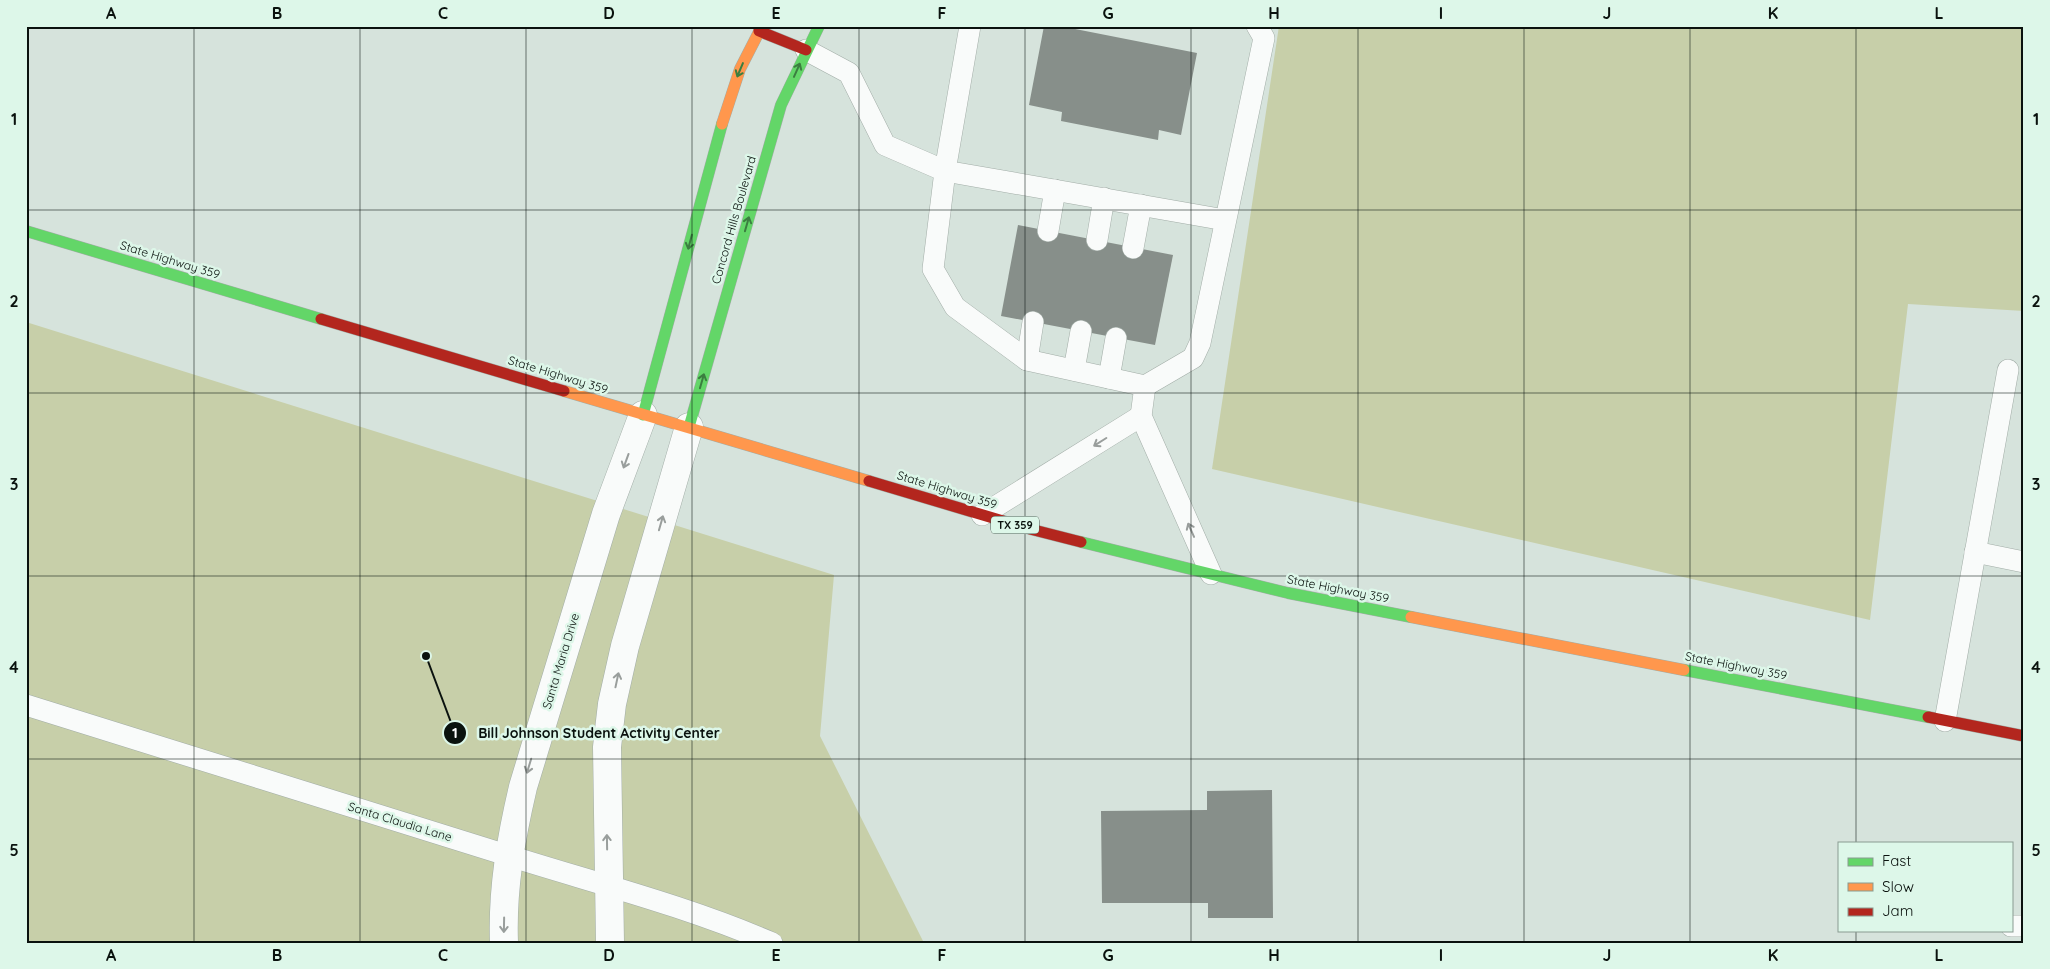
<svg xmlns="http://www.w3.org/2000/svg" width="2050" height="969" viewBox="0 0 2050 969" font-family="Quicksand,sans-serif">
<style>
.green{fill:#c7cfa9}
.building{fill:#878f8a}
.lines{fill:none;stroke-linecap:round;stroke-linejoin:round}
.lane-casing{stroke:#a2ada7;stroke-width:22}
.street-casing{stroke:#a2ada7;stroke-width:29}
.fast-casing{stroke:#a2ada7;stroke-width:12}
.slow-casing{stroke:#a2ada7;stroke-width:12}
.jam-casing{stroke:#a2ada7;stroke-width:12}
.lane{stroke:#f9fbfa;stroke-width:21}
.street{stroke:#f9fbfa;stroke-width:28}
.fast{stroke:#63d668;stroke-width:11}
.slow{stroke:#ff974d;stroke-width:11}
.jam{stroke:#b3261e;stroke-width:11}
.oneway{stroke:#3b7e40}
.oneway2{stroke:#999e9c}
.grid{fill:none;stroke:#0a120e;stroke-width:1;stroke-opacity:0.55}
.labels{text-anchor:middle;stroke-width:5;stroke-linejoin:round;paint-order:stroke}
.shield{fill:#ddf7e9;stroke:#495750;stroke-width:1}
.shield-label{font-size:11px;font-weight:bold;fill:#0a120e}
.street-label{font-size:12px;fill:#0a120e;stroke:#ddf7e9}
.leader{fill:none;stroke:#0a120e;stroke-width:2}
.callout-dot{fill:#0a120e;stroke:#ddf7e9;stroke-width:2}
.mark-label{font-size:15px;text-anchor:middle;font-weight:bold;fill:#fff}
.callout-label{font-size:14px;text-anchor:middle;font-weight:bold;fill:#0a120e;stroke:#ddf7e9;stroke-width:5;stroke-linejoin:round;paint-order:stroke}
.neatline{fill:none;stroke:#0a120e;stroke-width:2}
.grid-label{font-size:16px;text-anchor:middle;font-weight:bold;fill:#0a120e}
</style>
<rect width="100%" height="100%" fill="#d6e3dc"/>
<g class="green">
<polygon points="1279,26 2024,26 2024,311 1908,304 1870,620 1212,469"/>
<polygon points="26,322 834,575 820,736 924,943 26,943"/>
</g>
<g class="building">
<polygon points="1044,26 1060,26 1197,53 1181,135 1159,130 1158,140 1061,121 1062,112 1029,105"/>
<polygon points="1018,225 1173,255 1155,345 1001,316"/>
<polygon points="1272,790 1273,918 1208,918 1208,903 1102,903 1101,811 1207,810 1207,791"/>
</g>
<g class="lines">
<g class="lane-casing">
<g id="lane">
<polyline points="970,26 945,171 1225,220"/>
<polyline points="806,50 849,73 885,145 945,171 933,269 955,307 1027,360 1145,386 1193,358 1200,343 1264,38 1257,26"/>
<polyline points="1048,231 1055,190"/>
<polyline points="1097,240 1104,198"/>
<polyline points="1133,248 1141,205"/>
<polyline points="1027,360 1033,322"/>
<polyline points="1074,370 1081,331"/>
<polyline points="1109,378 1116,338"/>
<polyline points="1145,386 1141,416 1211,574"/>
<polyline points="982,515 1141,416"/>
<polyline points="1975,552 2024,562"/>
<path d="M26,705C184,754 342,804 500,853C591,882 684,905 772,943"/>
<polyline points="1945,721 2008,370"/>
<polyline points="2011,926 2024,926"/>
</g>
</g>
<g class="street-casing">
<g id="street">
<path d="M504,943C502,889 511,838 523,787L606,514L643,415"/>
<polyline points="610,943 607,747 612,704 625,646 689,427"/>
</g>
</g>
<g class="fast-casing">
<g id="fast">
<polyline points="26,231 321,319"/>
<polyline points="643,415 722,124"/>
<polyline points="689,427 781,105 819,26"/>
<polyline points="1081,542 1288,593 1411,617"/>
<polyline points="1684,670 1928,717"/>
</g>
</g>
<g class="slow-casing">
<g id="slow">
<polyline points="722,124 740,69 762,26"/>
<polyline points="564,391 869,481"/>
<polyline points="1411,617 1684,670"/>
</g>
</g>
<g class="jam-casing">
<g id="jam">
<polyline points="759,31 806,50"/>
<polyline points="321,319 564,391"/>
<polyline points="869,481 1030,529 1081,542"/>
<polyline points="1928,717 2024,736"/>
</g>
</g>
<use href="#lane" class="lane"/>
<use href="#street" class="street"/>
<use href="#fast" class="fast"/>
<use href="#slow" class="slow"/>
<use href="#jam" class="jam"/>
</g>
<defs><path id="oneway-shaft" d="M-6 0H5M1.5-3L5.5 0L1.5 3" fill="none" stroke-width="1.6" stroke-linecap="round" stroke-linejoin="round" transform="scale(1.25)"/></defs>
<g class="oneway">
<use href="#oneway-shaft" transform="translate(740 70) rotate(113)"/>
<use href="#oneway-shaft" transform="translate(797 70) rotate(-66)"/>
<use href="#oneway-shaft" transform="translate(747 224) rotate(-74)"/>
<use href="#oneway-shaft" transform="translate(690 242) rotate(105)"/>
<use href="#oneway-shaft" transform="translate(702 381) rotate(-74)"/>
</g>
<g class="oneway2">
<use href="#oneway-shaft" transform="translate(1100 442) rotate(148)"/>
<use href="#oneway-shaft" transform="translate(626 461) rotate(110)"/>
<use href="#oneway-shaft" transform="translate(661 523) rotate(-74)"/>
<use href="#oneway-shaft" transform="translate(1191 530) rotate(-114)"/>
<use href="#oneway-shaft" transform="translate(617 680) rotate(-78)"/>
<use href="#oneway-shaft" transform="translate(529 766) rotate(107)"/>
<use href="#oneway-shaft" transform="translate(607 842) rotate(-91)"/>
<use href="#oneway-shaft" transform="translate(504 925) rotate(91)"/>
</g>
<path class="grid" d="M194,26V943M360,26V943M526,26V943M692,26V943M859,26V943M1025,26V943M1191,26V943M1358,26V943M1524,26V943M1690,26V943M1856,26V843M26,210H2024M26,393H2024M26,576H2024M26,759H2024M1856,930V943"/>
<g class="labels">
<rect class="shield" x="991" y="516.5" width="48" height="17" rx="4"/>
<g class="shield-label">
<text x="1015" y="529">TX 359</text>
</g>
<g class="street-label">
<text transform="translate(734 220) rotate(-74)" y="4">Concord Hills Boulevard</text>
<text transform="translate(170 260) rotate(17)" y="4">State Highway 359</text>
<text transform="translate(558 375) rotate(17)" y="4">State Highway 359</text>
<text transform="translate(947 490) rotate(17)" y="4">State Highway 359</text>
<text transform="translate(1338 589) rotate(11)" y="4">State Highway 359</text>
<text transform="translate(561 661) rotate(-73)" y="4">Santa Maria Drive</text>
<text transform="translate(1736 666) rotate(11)" y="4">State Highway 359</text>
<text transform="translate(400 822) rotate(17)" y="4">Santa Claudia Lane</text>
</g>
</g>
<path class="leader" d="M426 656L455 733"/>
<g class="callout-dot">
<circle cx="426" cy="656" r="5"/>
<circle cx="455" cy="733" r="12"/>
</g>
<g class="mark-label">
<text x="455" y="738">1</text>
</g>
<g class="callout-label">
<text x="599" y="738">Bill Johnson Student Activity Center</text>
</g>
<rect width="2050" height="969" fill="none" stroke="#ddf7e9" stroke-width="55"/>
<rect x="1838" y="842" width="175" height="90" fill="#ddf7e9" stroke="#899b91"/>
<rect x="1848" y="858" width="25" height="8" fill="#63d668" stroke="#899b91"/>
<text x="1882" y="866" font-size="15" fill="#0a120e">Fast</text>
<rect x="1848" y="883" width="25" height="8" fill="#ff974d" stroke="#899b91"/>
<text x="1882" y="892" font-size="15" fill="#0a120e">Slow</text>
<rect x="1848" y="908" width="25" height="8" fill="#b3261e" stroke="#899b91"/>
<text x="1882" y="916" font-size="15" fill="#0a120e">Jam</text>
<rect x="28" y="28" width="1994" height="914" class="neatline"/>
<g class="grid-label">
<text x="111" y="19">A</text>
<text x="277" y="19">B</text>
<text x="443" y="19">C</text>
<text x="609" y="19">D</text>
<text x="776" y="19">E</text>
<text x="942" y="19">F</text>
<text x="1108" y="19">G</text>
<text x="1274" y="19">H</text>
<text x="1441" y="19">I</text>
<text x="1607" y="19">J</text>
<text x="1773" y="19">K</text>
<text x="1939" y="19">L</text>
<text x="14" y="125">1</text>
<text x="2036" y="125">1</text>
<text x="14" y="307">2</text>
<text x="2036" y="307">2</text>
<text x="14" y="490">3</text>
<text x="2036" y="490">3</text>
<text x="14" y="673">4</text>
<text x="2036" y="673">4</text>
<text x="14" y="856">5</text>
<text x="2036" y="856">5</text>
<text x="111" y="961">A</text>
<text x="277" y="961">B</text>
<text x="443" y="961">C</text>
<text x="609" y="961">D</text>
<text x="776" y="961">E</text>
<text x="942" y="961">F</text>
<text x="1108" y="961">G</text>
<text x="1274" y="961">H</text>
<text x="1441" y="961">I</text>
<text x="1607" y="961">J</text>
<text x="1773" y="961">K</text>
<text x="1939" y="961">L</text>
</g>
</svg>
